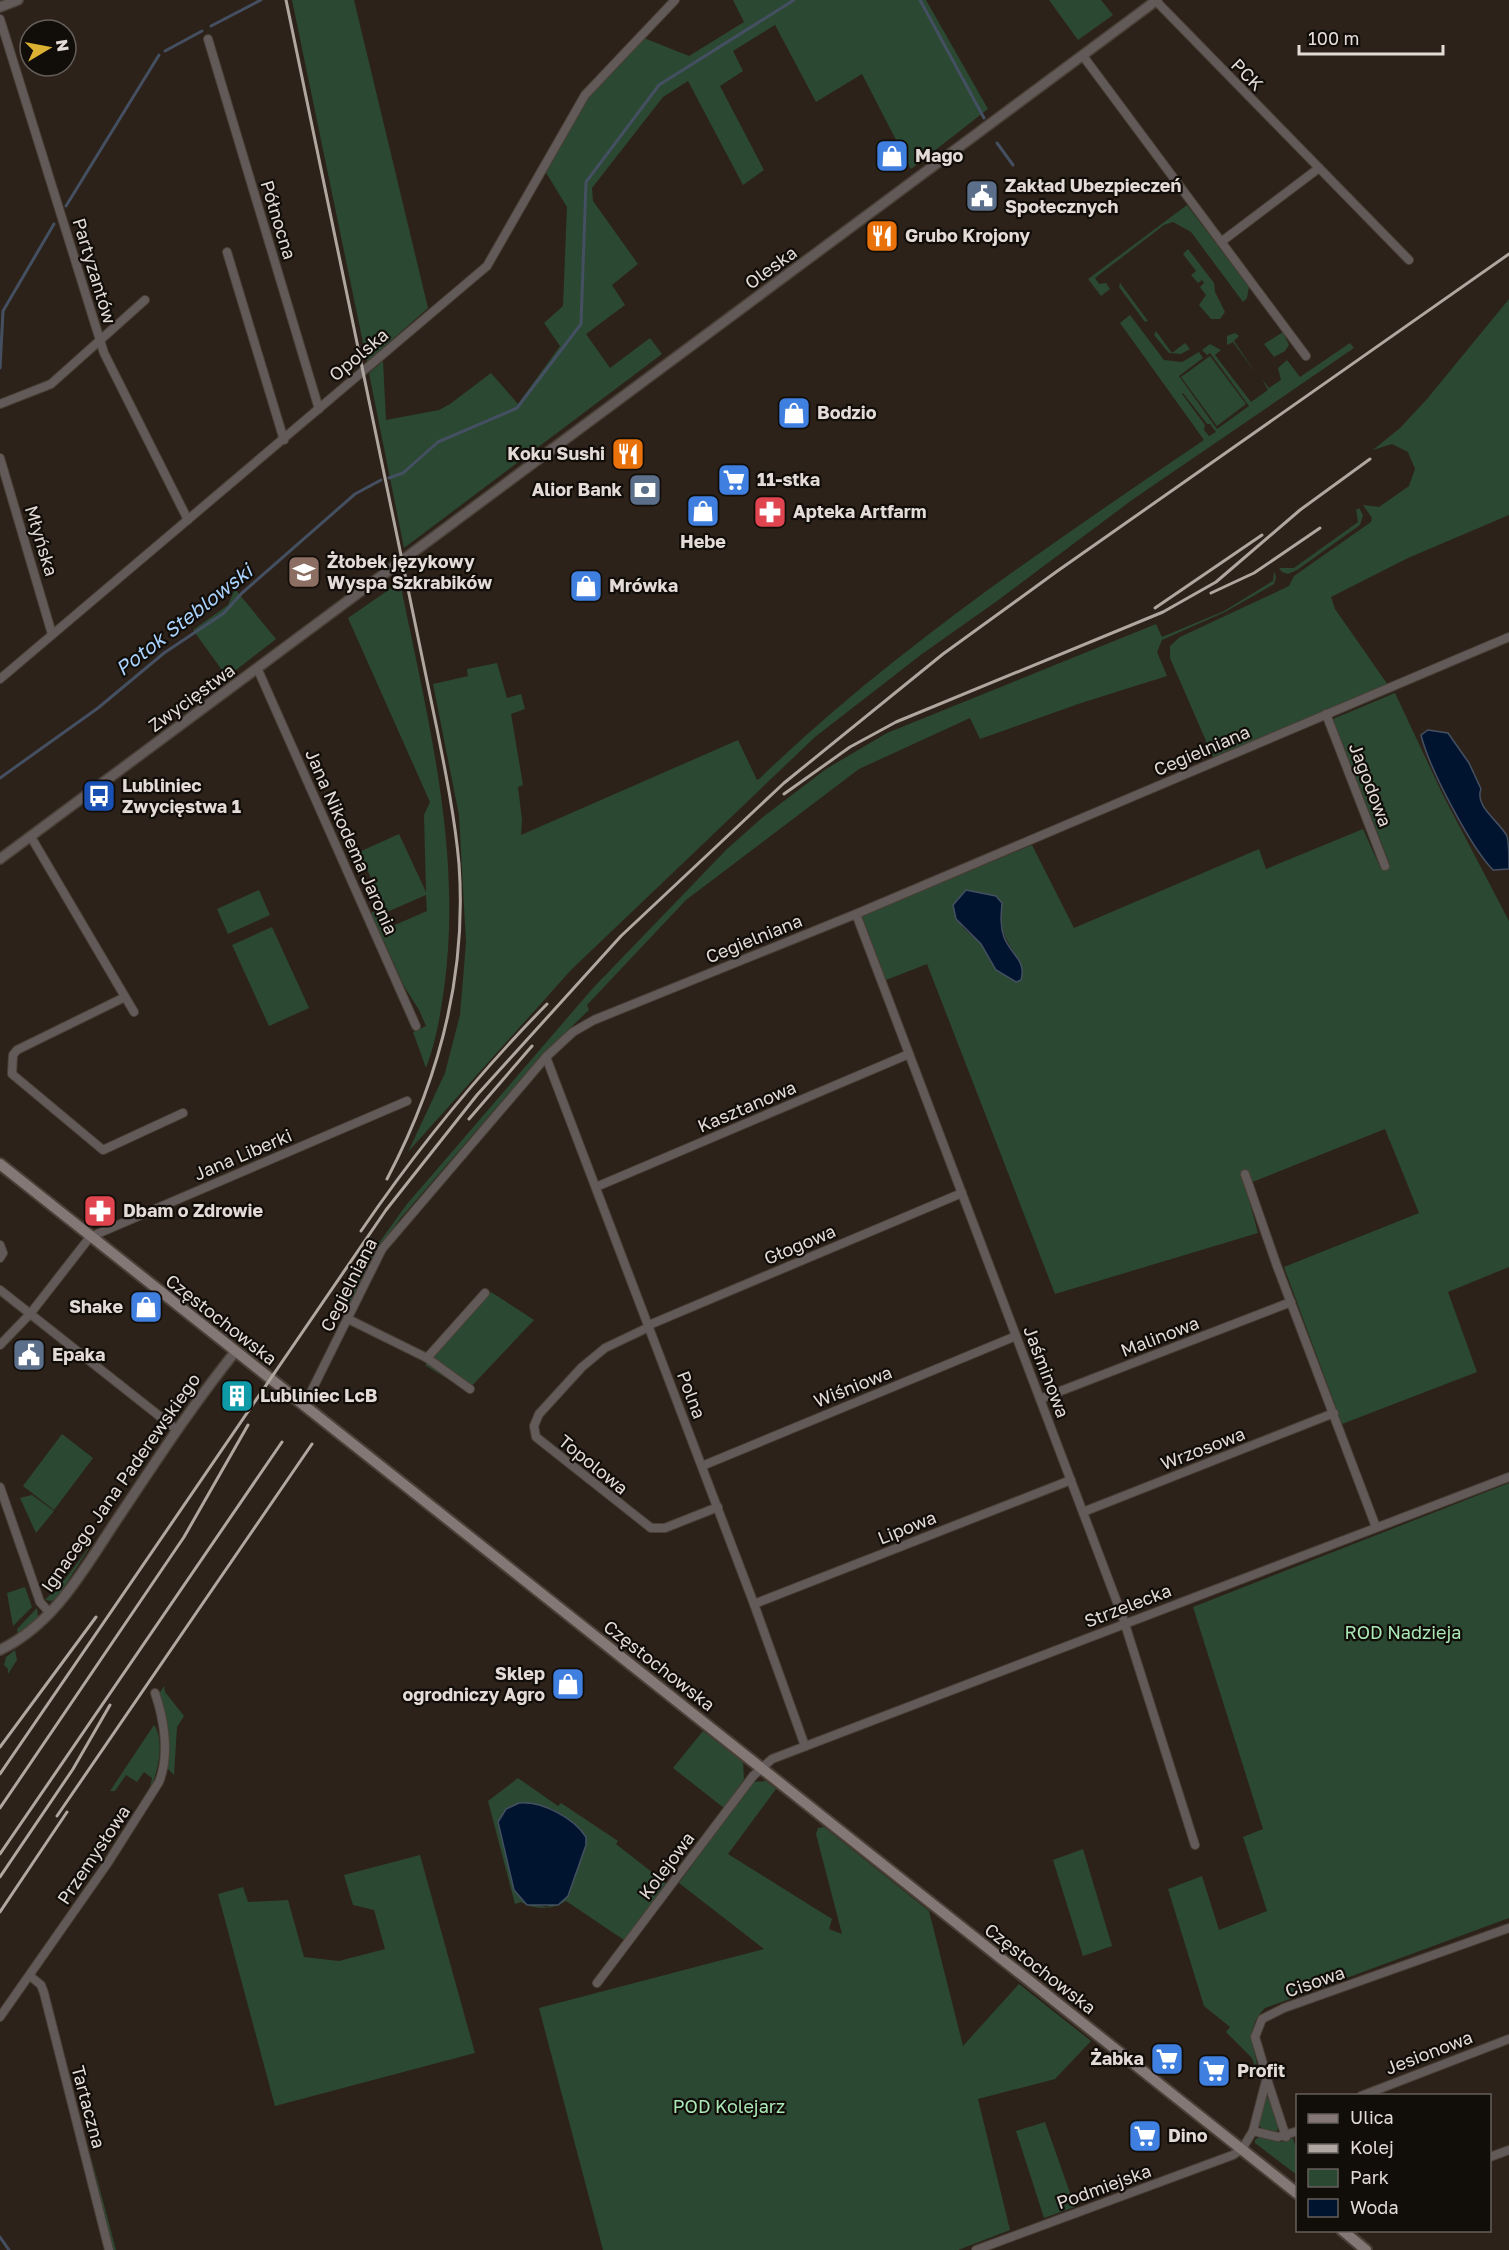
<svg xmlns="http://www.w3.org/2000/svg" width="1509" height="2250" viewBox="0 0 1509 2250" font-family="'Golos Text',sans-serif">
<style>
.green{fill:#2b4832;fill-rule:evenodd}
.water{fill:#00142f;stroke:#445061;stroke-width:1.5}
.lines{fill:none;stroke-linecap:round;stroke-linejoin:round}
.stream{stroke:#445061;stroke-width:3}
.minor-casing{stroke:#4a4037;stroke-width:10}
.tertiary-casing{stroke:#4a4037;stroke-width:12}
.secondary-casing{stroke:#4a4037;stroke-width:14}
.minor{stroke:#625a59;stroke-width:8}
.tertiary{stroke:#625a59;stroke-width:9}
.secondary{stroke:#847876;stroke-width:10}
.rail{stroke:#b0a7a0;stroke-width:3}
.labels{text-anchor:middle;stroke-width:4.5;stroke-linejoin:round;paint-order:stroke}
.street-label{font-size:18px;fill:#e3dbd5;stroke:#110d09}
.poi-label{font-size:18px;font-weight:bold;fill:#e3dbd5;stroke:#110d09;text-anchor:start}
.park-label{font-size:18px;fill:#aae8b6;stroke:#110d09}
.water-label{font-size:20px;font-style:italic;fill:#a9d2fd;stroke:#110d09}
</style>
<rect width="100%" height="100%" fill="#2d2219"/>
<g class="green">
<polygon points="292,0 354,0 428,308 367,362"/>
<polygon points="733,0 926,0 988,109 911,169 862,74 816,102 775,25 733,51 743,71 720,86 764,170 743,185 688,81 663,97 592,188 593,201 638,264 612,285 625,305 586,334 610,368 650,338 662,354 404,548 369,373 383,361 386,420 439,410 450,404 491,373 518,404 560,346 544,323 563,306 567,207 545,171 570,123 595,89 644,38 689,56 744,22"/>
<polygon points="1049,0 1101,0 1113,15 1078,40"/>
<polygon points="1187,205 1249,287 1247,298 1243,302 1191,232 1173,222 1164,225 1095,278 1099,284 1106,283 1110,289 1101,296 1088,279"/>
<polygon points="1188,249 1214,283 1215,292 1225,312 1220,319 1211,319 1199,305 1206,295 1200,287 1204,283 1202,280 1198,283 1191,275 1196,271 1183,254"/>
<polygon points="1120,283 1148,321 1145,322 1119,287"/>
<polygon points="1509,299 1509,515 1408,558 1331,597 1335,609 1388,685 1213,757 1170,658 1170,646 1180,637 1289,586 1294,576 1371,522 1372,518 1363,505 1379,507 1409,486 1415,469 1408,452 1392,444 1373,450 1400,428 1427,399"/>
<path d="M1130,315L1164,360L1182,362L1199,352L1203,358L1179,376L1217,429L1249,406L1210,353L1207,355L1202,350L1210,344L1221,350L1215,355L1251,402L1268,390L1262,379L1269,388L1281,380L1278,368L1287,360L1300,377L1350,343L1354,348L1132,500L997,601L922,654L815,737L571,970L408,1152L445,1073L460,1015L466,943L459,815L433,684L468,676L467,669L497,663L507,698L521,694L525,709L511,714L523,785L518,787L522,820L521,835L738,740L757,780L759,779C894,649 1051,544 1204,440L1120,323ZM1183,393L1207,424H1210L1216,432L1209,436L1204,430L1205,425L1182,394Z"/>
<polygon points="1156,331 1172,353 1185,343 1190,349 1181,354 1169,353 1154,335"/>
<polygon points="1283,332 1289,345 1285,351 1274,357 1264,344"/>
<polygon points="1235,333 1239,336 1234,341 1257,375 1233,342 1227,345 1227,336"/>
<polygon points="1210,356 1246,404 1217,426 1181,377"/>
<polygon points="1359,508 1363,515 1360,525 1297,570 1288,574 1282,572 1279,568 1294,568 1358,522 1356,510"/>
<polygon points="1274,571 1276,577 1274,584 1225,612 1162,640 1157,652 1167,676 1078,704 980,739 970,718 859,769 686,900 587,1005 589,1010 541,1056 400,1219 376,1253 350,1304 339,1298 407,1204 593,988 727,849 763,817 826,769 887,733 1156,624 1162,637 1224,611 1273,581"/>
<path d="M400,582C427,716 463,851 444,989C440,1016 436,1042 426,1068L413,1032L426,1026L419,1010L404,986L371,913L379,909L388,928L427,911L426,895L387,912L359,852L399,834L426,892L424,815L430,802L348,618Z"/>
<polygon points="235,589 276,639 227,677 193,630 228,605"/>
<path d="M1395,693L1443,795L1509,921V1267L1448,1292L1477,1372L1342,1424L1284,1267L1419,1213L1385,1129L1245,1185L1258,1233L1055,1294L927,964L886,980L862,916L1032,845L1074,928L1259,849L1266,869L1363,829L1381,869L1390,865L1333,719ZM989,895L996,896L1002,903C999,931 1005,938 1019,960L1016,982L996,970L981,944L962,927Z"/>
<polygon points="259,890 270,915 228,934 217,909"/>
<polygon points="272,927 309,1008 269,1026 232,945"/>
<polygon points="491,1292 534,1320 467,1391 425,1365"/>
<polygon points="62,1434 93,1458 54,1510 23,1486"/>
<path d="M1509,1483V1918L1265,2008C1242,2030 1257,2051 1259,2078L1252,2058L1226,2032L1230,2027L1204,2006L1168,1889L1202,1876L1219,1930L1267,1911L1243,1837L1263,1829L1193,1607Z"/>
<polygon points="32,1495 54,1511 36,1533 20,1498"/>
<polygon points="95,1539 57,1598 51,1601 45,1600 66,1578"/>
<polygon points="25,1587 32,1607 13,1626 7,1593"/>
<polygon points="37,1608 38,1617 18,1634 17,1629"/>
<polygon points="15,1650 17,1660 8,1674 8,1669 4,1665 6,1657"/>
<polygon points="164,1686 165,1692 184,1716 177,1727 174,1775 166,1767 167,1719 159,1694"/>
<path d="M154,1725C165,1739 158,1775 150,1788L152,1778L144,1772L137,1782L126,1775L115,1791H110Z"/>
<polygon points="703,1731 743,1762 744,1779 724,1808 673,1768"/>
<path d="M518,1778L558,1806L561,1803L618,1841L616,1844L667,1884L624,1940L566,1901C553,1910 534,1910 521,1902L515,1904L488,1801ZM520,1803L586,1837V1845L568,1896L547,1907L527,1904L514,1890L498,1822L506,1809Z"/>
<polygon points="766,1781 776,1789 728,1854 832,1919 829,1929 842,1934 816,1834 818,1828 824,1827 929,1911 963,2046 1019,1984 1091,2041 1055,2079 978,2099 1010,2230 958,2250 603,2250 539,2008 764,1949 679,1883 752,1782"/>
<polygon points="1083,1849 1112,1946 1083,1956 1053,1860"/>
<polygon points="420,1855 475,2053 275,2106 218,1894 243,1887 248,1902 288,1900 304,1957 339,1961 385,1949 374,1910 353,1905 344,1875"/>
<polygon points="1268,2097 1278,2127 1277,2132 1262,2129 1259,2125 1265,2099"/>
<polygon points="1045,2122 1075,2207 1044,2218 1016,2131"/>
<polygon points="1259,2137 1280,2142 1293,2138 1297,2151 1297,2175 1255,2143 1255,2140"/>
<polygon points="90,2152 116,2250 113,2250"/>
</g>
<g class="water">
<path d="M1428,730L1448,733L1469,763L1481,789C1474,806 1499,821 1507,836C1509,843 1509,860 1509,869L1493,870C1470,846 1429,768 1421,735Z"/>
<path d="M966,890L996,896L1002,903C1001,915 1000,926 1004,937C1010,954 1027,960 1021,980L1016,982L996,970L981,944L956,919L953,905Z"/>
<path d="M519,1803C542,1801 574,1818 586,1837V1845L568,1896L558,1905H527L514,1890L498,1822L506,1809Z"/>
</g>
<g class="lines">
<g class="stream">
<polyline points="920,0 984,118"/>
<polyline points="211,26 261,0"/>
<polyline points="165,51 202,31"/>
<polyline points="997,143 1013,165"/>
<polyline points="66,206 159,55"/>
<polyline points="0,368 3,311 54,224"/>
<polyline points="389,478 403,473 438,442 517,408 581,324 586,182 659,85 794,0"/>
<polyline points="0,778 98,708 164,653 224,613 242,593 355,494 381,480"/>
<polyline points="0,2237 9,2250"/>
</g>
<g class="minor-casing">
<g id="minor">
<polyline points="1156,1 1409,260"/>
<polyline points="0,19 104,353 188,520"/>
<polyline points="208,39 319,409"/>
<polyline points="1083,56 1306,356"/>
<polyline points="1221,242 1319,168"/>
<polyline points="227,252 284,440"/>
<polyline points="0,404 51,384 145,300"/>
<polyline points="0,458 52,634"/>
<polyline points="258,670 416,1026"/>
<polyline points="0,679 487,266 585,95 675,0"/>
<polyline points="1326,714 1385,866"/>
<polyline points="31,837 134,1012"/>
<polyline points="856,914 1123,1618 1195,1845"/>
<polyline points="125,997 17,1050 13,1055 12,1074 103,1150 183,1113"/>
<polyline points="546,1057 754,1604 805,1746"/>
<polyline points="1245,1174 1277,1266 1376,1527"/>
<polyline points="596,1187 909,1054"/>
<polyline points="0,1245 3,1253 0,1258"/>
<polyline points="0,1290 177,1430"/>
<polyline points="348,1319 427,1358 485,1293"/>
<polyline points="649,1325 962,1193"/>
<polyline points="649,1327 605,1348 582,1367 539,1414 534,1426 536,1437 651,1528 665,1528 718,1507"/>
<polyline points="0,1345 30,1314 90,1237 407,1101"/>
<polyline points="427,1358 470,1389"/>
<polyline points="1040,1399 1291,1302"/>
<polyline points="304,1406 382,1249 546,1057 573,1032 594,1020 856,914 1509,637"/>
<polyline points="702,1466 1016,1336"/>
<polyline points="0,1487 40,1602 50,1613"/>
<polyline points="1083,1512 1334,1413"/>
<polyline points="754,1604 1071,1480"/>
<polyline points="30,1976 41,1985 44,1993 109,2250"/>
<polyline points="597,1983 753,1776 772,1759 1509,1477"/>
<path d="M0,2017L107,1864L159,1782C170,1755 164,1719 155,1693"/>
<polyline points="1267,2079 1286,2137"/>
<polyline points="1361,2096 1509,2039"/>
<polyline points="1253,2131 1278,2137 1298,2131"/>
<polyline points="1490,2157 1509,2150"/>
<polyline points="976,2250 1233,2155 1242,2149 1253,2131 1267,2077 1255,2037 1262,2019 1284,2008 1509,1928"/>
</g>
</g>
<g class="tertiary-casing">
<g id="tertiary">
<polyline points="0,7 18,0"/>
<polyline points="0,859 1157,0"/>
<path d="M0,1650C58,1622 87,1563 122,1512C158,1458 194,1403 235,1352"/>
</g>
</g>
<g class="secondary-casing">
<g id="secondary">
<polyline points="0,1164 1298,2194"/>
<polyline points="1342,2230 1366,2250"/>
</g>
</g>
<use href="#minor" class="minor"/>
<use href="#tertiary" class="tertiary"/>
<use href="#secondary" class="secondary"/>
<g class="rail">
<path d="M286,0L437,729C446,774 455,819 459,864C467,975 438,1082 387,1179"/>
<polyline points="1211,593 1254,573 1320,528"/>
<polyline points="1155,608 1262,535"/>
<polyline points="784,794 850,747 896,722 1163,612 1216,582 1300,510 1370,459"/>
<polyline points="469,1119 532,1046"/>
<path d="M361,1231C417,1149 477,1075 547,1004"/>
<polyline points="0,1747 96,1617"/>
<polyline points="0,1774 386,1210 477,1095 621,936 784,783 943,654 1056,572 1509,254"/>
<polyline points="0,1808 184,1537 248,1425"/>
<polyline points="57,1816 312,1444"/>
<polyline points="0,1854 282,1442"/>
<polyline points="0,1877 73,1769 110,1705"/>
<polyline points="0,1912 67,1812"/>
</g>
</g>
<defs>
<g id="shop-square" transform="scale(1.725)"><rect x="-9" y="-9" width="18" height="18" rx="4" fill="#3f7fe0" stroke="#110d09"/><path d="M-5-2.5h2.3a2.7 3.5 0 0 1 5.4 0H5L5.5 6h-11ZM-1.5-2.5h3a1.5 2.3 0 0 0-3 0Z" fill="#fff"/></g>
<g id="civic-square" transform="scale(1.725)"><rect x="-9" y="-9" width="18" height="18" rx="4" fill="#5c6f8a" stroke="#110d09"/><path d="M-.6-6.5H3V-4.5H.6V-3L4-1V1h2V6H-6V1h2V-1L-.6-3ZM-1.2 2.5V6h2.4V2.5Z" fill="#fff"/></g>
<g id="restaurant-square" transform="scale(1.725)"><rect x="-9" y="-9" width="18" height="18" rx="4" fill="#e8710a" stroke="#110d09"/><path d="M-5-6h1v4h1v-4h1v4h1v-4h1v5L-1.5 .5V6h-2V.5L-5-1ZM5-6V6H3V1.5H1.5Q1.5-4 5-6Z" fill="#fff"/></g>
<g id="supermarket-square" transform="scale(1.725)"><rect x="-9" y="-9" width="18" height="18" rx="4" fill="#3f7fe0" stroke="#110d09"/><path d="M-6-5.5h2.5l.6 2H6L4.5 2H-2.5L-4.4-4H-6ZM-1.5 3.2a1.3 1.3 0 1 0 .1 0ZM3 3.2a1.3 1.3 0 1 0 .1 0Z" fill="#fff"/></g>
<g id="bank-square" transform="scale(1.725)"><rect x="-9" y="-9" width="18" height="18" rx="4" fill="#5c6f8a" stroke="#110d09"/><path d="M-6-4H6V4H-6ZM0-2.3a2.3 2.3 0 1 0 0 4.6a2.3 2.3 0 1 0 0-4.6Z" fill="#fff"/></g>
<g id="pharmacy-square" transform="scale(1.725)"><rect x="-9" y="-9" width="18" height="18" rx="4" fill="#e0444e" stroke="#110d09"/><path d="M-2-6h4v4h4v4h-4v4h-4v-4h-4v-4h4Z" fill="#fff"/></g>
<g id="school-square" transform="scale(1.725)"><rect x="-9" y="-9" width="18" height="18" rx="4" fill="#8d6e63" stroke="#110d09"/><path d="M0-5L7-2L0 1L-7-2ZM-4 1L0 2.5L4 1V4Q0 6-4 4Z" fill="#fff"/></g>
<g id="bus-square" transform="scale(1.725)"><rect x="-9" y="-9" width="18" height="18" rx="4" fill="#1a4fb4" stroke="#110d09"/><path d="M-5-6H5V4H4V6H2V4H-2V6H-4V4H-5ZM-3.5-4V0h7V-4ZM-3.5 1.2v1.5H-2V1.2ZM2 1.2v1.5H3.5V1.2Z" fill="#fff"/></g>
<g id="building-square" transform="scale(1.725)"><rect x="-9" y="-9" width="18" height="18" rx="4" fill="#0f9aa8" stroke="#110d09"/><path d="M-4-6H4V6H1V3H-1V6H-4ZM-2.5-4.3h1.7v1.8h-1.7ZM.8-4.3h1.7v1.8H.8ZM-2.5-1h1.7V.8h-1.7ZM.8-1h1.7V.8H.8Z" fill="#fff"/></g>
</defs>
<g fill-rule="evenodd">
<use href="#shop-square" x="892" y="156"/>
<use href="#civic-square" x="982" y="196"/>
<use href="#restaurant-square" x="882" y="236"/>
<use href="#shop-square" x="794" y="413"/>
<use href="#restaurant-square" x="628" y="454"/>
<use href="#supermarket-square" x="734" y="480"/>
<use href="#bank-square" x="645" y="490"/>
<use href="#shop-square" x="703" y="511"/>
<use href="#pharmacy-square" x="770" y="512"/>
<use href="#school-square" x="304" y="572"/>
<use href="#shop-square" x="586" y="586"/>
<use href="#bus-square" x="99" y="796"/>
<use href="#pharmacy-square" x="100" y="1211"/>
<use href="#shop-square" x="146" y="1307"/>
<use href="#civic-square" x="29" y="1355"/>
<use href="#building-square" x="237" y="1396"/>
<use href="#shop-square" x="568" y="1684"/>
<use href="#supermarket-square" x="1167" y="2059"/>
<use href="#supermarket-square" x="1214" y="2071"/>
<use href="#supermarket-square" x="1145" y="2136"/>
</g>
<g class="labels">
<g class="street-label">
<text transform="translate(1247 75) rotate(45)" y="6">PCK</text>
<text transform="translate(278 220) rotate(73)" y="6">Północna</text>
<text transform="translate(771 268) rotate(-36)" y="6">Oleska</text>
<text transform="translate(94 271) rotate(73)" y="6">Partyzantów</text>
<text transform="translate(359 355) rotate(-40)" y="6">Opolska</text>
<text transform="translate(41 541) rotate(73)" y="6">Młyńska</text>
<text transform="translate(192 698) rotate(-36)" y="6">Zwycięstwa</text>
<text transform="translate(1202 751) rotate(-23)" y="6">Cegielniana</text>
<text transform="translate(1370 785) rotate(69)" y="6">Jagodowa</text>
<text transform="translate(351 842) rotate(66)" y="6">Jana Nikodema Jaronia</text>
<text transform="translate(754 939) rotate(-22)" y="6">Cegielniana</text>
<text transform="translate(747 1107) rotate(-23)" y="6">Kasztanowa</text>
<text transform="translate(243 1155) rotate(-23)" y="6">Jana Liberki</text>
<text transform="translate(800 1245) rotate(-23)" y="6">Głogowa</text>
<text transform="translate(349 1285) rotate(-63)" y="6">Cegielniana</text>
<text transform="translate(221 1320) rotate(38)" y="6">Częstochowska</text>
<text transform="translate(1160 1337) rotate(-21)" y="6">Malinowa</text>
<text transform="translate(1046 1372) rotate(69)" y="6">Jaśminowa</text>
<text transform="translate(853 1387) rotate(-22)" y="6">Wiśniowa</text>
<text transform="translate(691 1395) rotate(69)" y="6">Polna</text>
<text transform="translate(1203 1449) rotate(-21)" y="6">Wrzosowa</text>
<text transform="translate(593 1465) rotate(39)" y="6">Topolowa</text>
<text transform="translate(121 1483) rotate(-55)" y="6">Ignacego Jana Paderewskiego</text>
<text transform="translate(907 1528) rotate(-22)" y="6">Lipowa</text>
<text transform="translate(1128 1606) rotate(-21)" y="6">Strzelecka</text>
<text transform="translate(659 1666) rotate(38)" y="6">Częstochowska</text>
<text transform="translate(94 1855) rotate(-56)" y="6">Przemysłowa</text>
<text transform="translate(667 1866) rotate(-53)" y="6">Kolejowa</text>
<text transform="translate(1040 1969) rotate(38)" y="6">Częstochowska</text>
<text transform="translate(1315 1982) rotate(-19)" y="6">Cisowa</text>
<text transform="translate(1429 2053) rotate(-21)" y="6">Jesionowa</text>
<text transform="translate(88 2107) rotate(75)" y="6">Tartaczna</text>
<text transform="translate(1104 2187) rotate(-20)" y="6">Podmiejska</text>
</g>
<g class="poi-label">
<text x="915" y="162">Mago</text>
<text x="1005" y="192">Zakład Ubezpieczeń<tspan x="1005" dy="21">Społecznych</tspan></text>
<text x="905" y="242">Grubo Krojony</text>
<text x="817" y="419">Bodzio</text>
<text x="605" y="460" text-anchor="end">Koku Sushi</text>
<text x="757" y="486">11-stka</text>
<text x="622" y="496" text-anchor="end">Alior Bank</text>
<text x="793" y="518">Apteka Artfarm</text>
<text x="703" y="548" text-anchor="middle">Hebe</text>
<text x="327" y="568">Żłobek językowy<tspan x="327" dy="21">Wyspa Szkrabików</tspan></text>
<text x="609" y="592">Mrówka</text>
<text x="122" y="792">Lubliniec<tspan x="122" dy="21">Zwycięstwa 1</tspan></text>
<text x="123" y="1217">Dbam o Zdrowie</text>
<text x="123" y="1313" text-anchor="end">Shake</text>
<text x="52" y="1361">Epaka</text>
<text x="260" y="1402">Lubliniec LcB</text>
<text x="545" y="1680" text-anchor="end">Sklep<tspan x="545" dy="21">ogrodniczy Agro</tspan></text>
<text x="1144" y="2065" text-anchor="end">Żabka</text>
<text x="1237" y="2077">Profit</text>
<text x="1168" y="2142">Dino</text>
</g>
<g class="park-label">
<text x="1403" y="1639">ROD Nadzieja</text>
<text x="729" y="2113">POD Kolejarz</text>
</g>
<g class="water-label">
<text transform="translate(184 620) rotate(-38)" y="7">Potok Steblowski</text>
</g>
</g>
<rect x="1296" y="2094" width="195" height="138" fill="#110d09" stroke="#655f5b" stroke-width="1.5"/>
<rect x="1308" y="2114" width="30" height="9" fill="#847876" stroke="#655f5b" stroke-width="1.5"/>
<text x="1350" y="2124" font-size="18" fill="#e3dbd5">Ulica</text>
<rect x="1308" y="2144" width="30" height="9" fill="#b0a7a0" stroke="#655f5b" stroke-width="1.5"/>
<text x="1350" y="2154" font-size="18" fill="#e3dbd5">Kolej</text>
<rect x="1308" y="2169" width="30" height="18" fill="#2b4832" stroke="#655f5b" stroke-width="1.5"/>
<text x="1350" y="2184" font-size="18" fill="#e3dbd5">Park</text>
<rect x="1308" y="2199" width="30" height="18" fill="#00142f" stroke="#655f5b" stroke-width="1.5"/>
<text x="1350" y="2214" font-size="18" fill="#e3dbd5">Woda</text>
<g transform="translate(48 48) rotate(80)"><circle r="28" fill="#110d09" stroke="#655f5b" stroke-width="1.5"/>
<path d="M0-4.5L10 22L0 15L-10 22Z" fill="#dcb233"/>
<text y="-9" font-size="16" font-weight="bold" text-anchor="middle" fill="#e3dbd5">N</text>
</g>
<path d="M1299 45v9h144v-9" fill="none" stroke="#e3dbd5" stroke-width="3"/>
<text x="1308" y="45" font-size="18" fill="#e3dbd5" stroke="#110d09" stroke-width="4.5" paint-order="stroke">100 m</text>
</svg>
